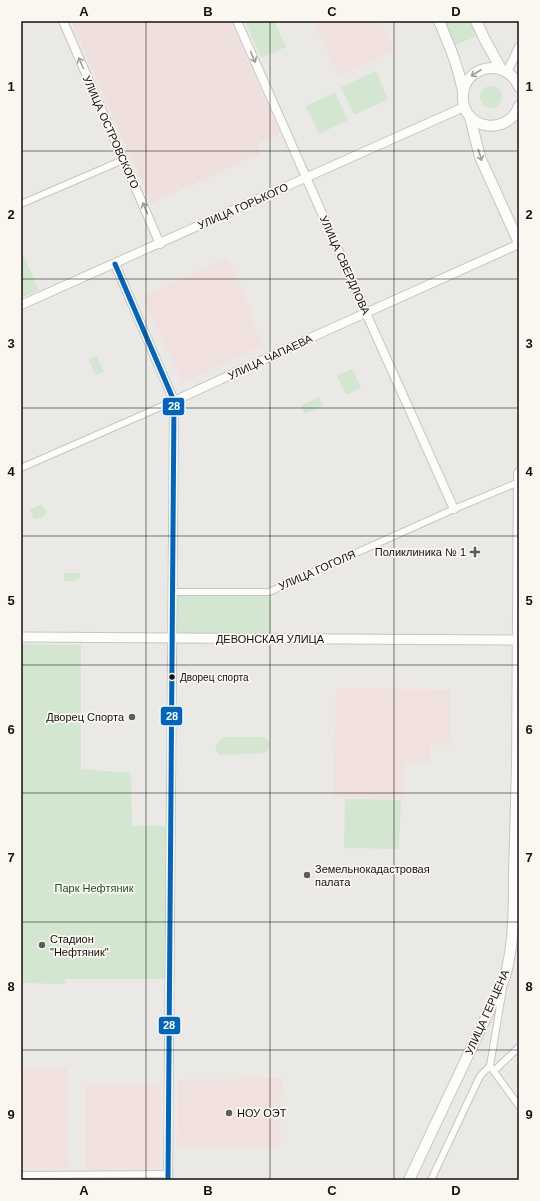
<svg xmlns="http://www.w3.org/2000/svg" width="540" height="1201" viewBox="0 0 540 1201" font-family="Helvetica,sans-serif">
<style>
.commercial{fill:#f0e0dd}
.education{fill:#f0e0de}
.green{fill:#d3e6d0}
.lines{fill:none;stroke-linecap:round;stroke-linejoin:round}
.minor-casing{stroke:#c7c5c3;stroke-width:8}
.tertiary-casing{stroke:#c7c5c3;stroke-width:10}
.secondary-casing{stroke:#c7c5c3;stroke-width:11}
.primary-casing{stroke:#c7c5c3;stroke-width:12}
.minor{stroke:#fcfcfb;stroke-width:6}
.tertiary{stroke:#fcfcfb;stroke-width:8}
.secondary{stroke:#fcfcfb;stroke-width:9}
.primary{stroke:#fcfcfb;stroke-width:10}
.bus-1-casing{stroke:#faf7f1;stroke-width:8}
.bus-1{stroke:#0065bd;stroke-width:5}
.oneway{stroke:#9f9e9d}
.grid{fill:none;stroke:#141211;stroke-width:1;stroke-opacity:0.55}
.poi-dot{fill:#5f5d5c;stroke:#faf7f1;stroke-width:1.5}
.bus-dot{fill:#141211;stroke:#faf7f1;stroke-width:1.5}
.labels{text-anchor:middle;stroke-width:3.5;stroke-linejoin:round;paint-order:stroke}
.bus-label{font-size:10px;fill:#141211;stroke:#faf7f1;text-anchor:start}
.street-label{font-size:11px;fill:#141211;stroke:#faf7f1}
.poi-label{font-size:11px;fill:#141211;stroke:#faf7f1;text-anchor:start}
.park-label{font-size:11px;fill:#1f5221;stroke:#faf7f1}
.line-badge{stroke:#faf7f1;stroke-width:1.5}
.badge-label{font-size:11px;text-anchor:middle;font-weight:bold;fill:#fff}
.neatline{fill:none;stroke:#141211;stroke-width:1.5}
.grid-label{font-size:13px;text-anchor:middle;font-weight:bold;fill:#141211}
</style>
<rect width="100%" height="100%" fill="#ebe9e6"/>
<polygon class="commercial" points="71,21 230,21 280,134 257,144 261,153 151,204"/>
<g class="education">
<polygon points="321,21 380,21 394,50 339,76 315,24"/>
<polygon points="227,258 253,314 249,316 263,345 183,382 143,297"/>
<polygon points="336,688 450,690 449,745 430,745 430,762 404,761 404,798 334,797"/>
<polygon points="67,1068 68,1169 21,1168 21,1069"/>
<polygon points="281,1078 280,1147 177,1148 178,1080"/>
<polygon points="86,1085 161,1085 160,1168 86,1169"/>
</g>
<g class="green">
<polygon points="245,21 274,21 286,47 261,58"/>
<polygon points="442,21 475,21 481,34 454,46"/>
<polygon points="376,71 388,99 354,115 341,87"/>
<circle cx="491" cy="97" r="11"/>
<polygon points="335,92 348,120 319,134 306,106"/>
<polygon points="21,250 39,290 21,298"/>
<polygon points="97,356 104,372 95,375 89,360"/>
<polygon points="352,369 361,388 346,395 337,376"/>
<polygon points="319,397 323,406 305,414 301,406"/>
<polygon points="41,504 47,511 43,517 34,519 30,510"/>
<polygon points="64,573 80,573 80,578 76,579 76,581 64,581"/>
<polygon points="176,594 271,595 271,635 176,635"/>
<polygon points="21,644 81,645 81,769 131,773 132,826 167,826 166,979 65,979 65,984 21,983"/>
<path d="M227,737H264L267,738L270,743V748L266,753L220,755L215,750C216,743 220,739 227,737Z"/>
<polygon points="345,799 401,800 399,849 344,848"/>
</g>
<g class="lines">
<g class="minor-casing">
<g id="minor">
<polyline points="21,204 123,160"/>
<polyline points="21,468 174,401"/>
<polyline points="172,592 269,592 454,509 519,482"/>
<polyline points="503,988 490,1066 519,1106"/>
<polyline points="494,1071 519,1047"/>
<polyline points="21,1175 168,1174"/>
<polyline points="431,1180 480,1076 490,1066"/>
</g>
</g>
<g class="tertiary-casing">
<g id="tertiary">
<polyline points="63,21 160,244"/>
<polyline points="237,21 366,313 454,509"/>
<polyline points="507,72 519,47"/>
<polyline points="115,264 174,401 168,1180"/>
<polyline points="21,305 464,107"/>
<polyline points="174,401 319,334 519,244"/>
</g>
</g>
<g class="secondary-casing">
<polyline id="secondary" points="21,637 519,640"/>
</g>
<g class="primary-casing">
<g id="primary">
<path d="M439,21C449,45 458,65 463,91"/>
<polyline points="476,21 484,38 501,69"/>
<path d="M519,87C507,56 461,65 463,99C464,130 508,136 519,106"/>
<polyline points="470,117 480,157 519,243"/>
<path d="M409,1180L505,977C514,944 514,910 514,876C515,839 516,802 517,765L519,473"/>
</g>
</g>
<use href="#minor" class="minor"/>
<use href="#tertiary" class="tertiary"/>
<use href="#secondary" class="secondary"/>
<use href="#primary" class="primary"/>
<g class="bus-1-casing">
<polyline id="bus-1" points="115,264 174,401 168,1180"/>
</g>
<use href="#bus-1" class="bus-1"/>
</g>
<defs><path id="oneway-shaft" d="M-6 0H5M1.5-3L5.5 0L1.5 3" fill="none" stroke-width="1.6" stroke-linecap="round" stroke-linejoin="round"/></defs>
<g class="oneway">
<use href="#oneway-shaft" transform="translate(253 57) rotate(66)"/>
<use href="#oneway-shaft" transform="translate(81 63) rotate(-114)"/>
<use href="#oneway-shaft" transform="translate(476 73) rotate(147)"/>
<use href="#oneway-shaft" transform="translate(480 155) rotate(73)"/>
<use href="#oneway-shaft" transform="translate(145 208) rotate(-114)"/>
</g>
<path class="grid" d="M146,21V1180M270,21V1180M394,21V1180M21,151H519M21,279H519M21,408H519M21,536H519M21,665H519M21,793H519M21,922H519M21,1050H519"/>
<g class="poi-dot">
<path d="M473 546h4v4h4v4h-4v4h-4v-4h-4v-4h4z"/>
<circle cx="132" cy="717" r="4"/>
<circle cx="307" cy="875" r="4"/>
<circle cx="42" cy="945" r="4"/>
<circle cx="229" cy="1113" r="4"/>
</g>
<circle class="bus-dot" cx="172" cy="677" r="3.5"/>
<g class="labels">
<g class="bus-label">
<text x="180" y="681">Дворец спорта</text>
</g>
<g class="street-label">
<text transform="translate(111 132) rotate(66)" y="4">УЛИЦА ОСТРОВСКОГО</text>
<text transform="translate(243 206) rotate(-24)" y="4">УЛИЦА ГОРЬКОГО</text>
<text transform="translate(345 265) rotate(66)" y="4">УЛИЦА СВЕРДЛОВА</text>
<text transform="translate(270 357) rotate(-25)" y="4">УЛИЦА ЧАПАЕВА</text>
<text transform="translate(317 570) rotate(-24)" y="4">УЛИЦА ГОГОЛЯ</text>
<text x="270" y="643">ДЕВОНСКАЯ УЛИЦА</text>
<text transform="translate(487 1012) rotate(-66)" y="4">УЛИЦА ГЕРЦЕНА</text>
</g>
<g class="poi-label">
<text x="466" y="556" text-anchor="end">Поликлиника № 1</text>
<text x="124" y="721" text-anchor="end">Дворец Спорта</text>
<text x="315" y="873">Земельнокадастровая<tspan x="315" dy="13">палата</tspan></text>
<text x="50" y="943">Стадион<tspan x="50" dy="13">"Нефтяник"</tspan></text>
<text x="237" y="1117">НОУ ОЭТ</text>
</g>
<g class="park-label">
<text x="94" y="892">Парк Нефтяник</text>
</g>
</g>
<g class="line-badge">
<rect x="162" y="397" width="23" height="19" rx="4" fill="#0065bd"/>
<rect x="160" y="706" width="23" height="20" rx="4" fill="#0065bd"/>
<rect x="158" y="1016" width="23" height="19" rx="4" fill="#0065bd"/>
</g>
<g class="badge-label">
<text x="174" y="410">28</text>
<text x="172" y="720">28</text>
<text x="169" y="1029">28</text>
</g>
<rect width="540" height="1201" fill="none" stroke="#faf7f1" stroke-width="44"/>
<rect x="22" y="22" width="496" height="1157" class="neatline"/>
<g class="grid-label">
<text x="84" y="16">A</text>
<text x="208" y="16">B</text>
<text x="332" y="16">C</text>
<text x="456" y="16">D</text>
<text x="11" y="91">1</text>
<text x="529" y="91">1</text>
<text x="11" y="219">2</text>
<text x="529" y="219">2</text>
<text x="11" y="348">3</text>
<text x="529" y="348">3</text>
<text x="11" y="476">4</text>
<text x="529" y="476">4</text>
<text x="11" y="605">5</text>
<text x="529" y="605">5</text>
<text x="11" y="734">6</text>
<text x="529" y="734">6</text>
<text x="11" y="862">7</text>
<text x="529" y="862">7</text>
<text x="11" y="991">8</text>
<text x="529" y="991">8</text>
<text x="11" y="1119">9</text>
<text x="529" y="1119">9</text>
<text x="84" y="1195">A</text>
<text x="208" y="1195">B</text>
<text x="332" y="1195">C</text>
<text x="456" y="1195">D</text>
</g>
</svg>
